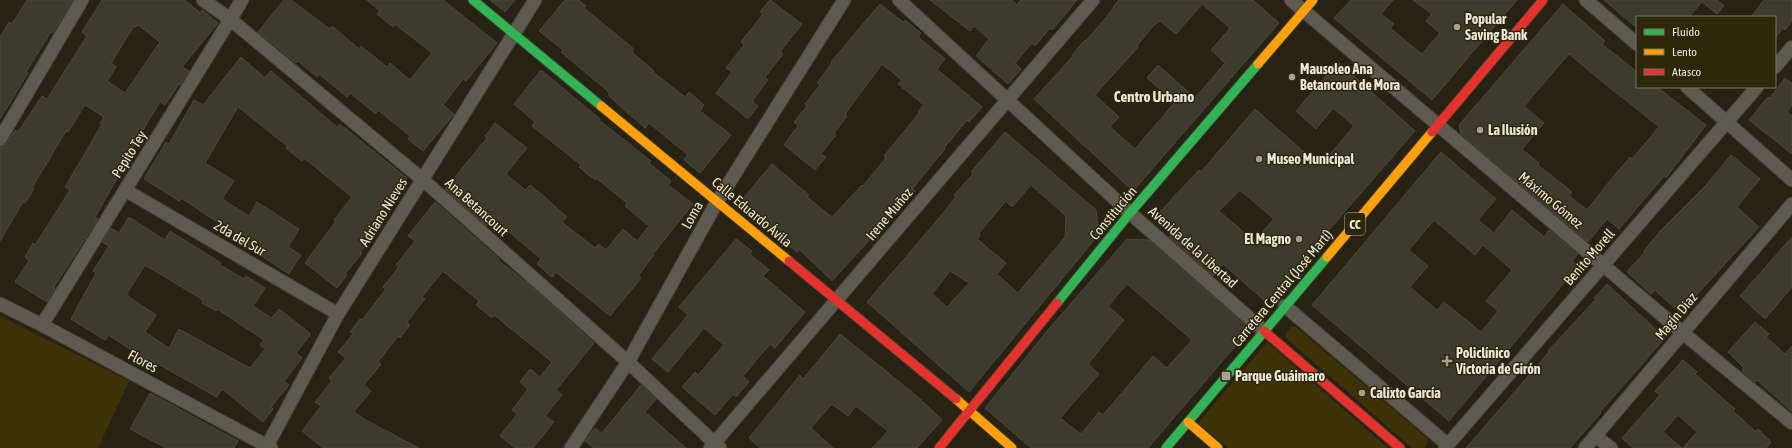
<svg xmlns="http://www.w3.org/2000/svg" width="1792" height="448" viewBox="0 0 1792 448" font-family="'Asap Condensed',sans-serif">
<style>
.green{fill:#3e3306}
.building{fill:#3d3a2e;stroke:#4b473c;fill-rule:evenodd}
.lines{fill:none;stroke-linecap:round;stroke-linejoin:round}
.street-casing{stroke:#3f3c31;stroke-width:15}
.fast-casing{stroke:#3f3c31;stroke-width:11}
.slow-casing{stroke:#3f3c31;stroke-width:11}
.jam-casing{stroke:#3f3c31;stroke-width:11}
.street{stroke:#5d5a50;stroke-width:13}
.fast{stroke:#30b455;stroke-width:9}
.slow{stroke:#ff9f0a;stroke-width:9}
.jam{stroke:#e5322d;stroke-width:9}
.poi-dot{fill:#a6a293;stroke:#2e270c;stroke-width:1.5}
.labels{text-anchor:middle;stroke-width:3;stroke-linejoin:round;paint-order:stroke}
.shield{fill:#2e270c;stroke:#b2ad9a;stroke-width:1}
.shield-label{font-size:13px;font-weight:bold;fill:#ebe7d7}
.poi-label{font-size:14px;font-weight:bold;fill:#ebe7d7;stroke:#2e270c;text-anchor:start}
.street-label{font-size:14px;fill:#ebe7d7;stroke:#2e270c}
.neighbourhood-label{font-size:15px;font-weight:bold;fill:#ebe7d7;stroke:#2e270c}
</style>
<rect width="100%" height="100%" fill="#262214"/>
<g class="green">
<polygon points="0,316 129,381 98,448 0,448"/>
<polygon points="1291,326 1296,327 1428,439 1427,444 1425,448 1412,448 1286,338 1286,334"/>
<polygon points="1267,342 1388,448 1228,448 1198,423"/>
</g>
<g class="building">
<polygon points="27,0 73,0 53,33 51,32 26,72 28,73 0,119 0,37 9,22 12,24"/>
<path d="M102,0H185L200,13L202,10L218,23L182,67L189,71L180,85L179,84L165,105L160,102L143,130L132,148L134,149L95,217L98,219L54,287L55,288L47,302L15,282L29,260L25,257L33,243L35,245L70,190L65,187L102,124L100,123L104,117L85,105L68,132L66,131L32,188L34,189L25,203L23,202L0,241V147L7,143L15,130L18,132L42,96L47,99L87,36L82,32ZM138,25L160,42L125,93L107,81L116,67L111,63L134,26L136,27Z"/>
<polygon points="284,0 291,0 330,29 332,26 359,49 361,46 387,67 390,63 410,80 432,53 395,24 393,27 377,14 380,11 367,0 443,0 497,43 466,81 463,79 443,105 454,114 423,151 408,139 410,136 378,110 376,114 350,93 347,97 319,74 317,77 298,61 296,63 258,32"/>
<polygon points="490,0 515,0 505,12"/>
<polygon points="565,0 578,0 586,6 584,8 634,49 632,52 654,71 653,72 685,97 689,92 704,105 700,111 731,135 700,173 684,160 688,155 649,123 645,128 630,115 608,95 610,93 561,52 563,50 539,31"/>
<polygon points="770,0 802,24 780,52 783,54 765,77 768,80 752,101 758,106 748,119 716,93 732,72 726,68 744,45 741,42 763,14 760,12"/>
<polygon points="930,0 1012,0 1017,5 1021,0 1077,0 1052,30 1050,28 1035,46 1032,43 1015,63 1021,69 1008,84 976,56 989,39 974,26 970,31"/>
<path d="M1119,0H1253L1279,23L1133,191L1034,99L1073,56L1072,55L1085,40L1086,41L1114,8L1113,7ZM1202,4L1230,28L1211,50L1225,63L1195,98L1158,65L1147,78L1175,102L1135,149L1110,127L1119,117L1095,95L1138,47L1137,46L1152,27L1160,21L1176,34Z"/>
<polygon points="1351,0 1393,0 1381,14 1394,24 1390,28 1422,54 1440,33 1426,21 1432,14 1413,0 1517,0 1432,100 1334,18"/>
<polygon points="1604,0 1717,0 1724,6 1717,14 1702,2 1689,17 1637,17 1637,28"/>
<polygon points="1764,0 1792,0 1792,21 1785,30 1783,28 1775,38 1775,17 1751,17"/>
<polygon points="880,4 903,22 905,20 921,33 918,37 945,59 937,69 982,107 969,122 967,120 944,148 945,149 912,189 915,191 902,206 901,205 882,228 881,227 832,281 799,249 797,252 782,239 783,236 741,201 772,164 809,195 807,197 832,217 862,185 863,186 886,158 884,156 919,113 918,112 924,105 898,84 902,80 882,64 845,114 847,116 834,133 836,135 821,154 826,157 815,170 784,145 798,126 794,122 807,106 805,104 820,85 817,83 832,63 831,62"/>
<path d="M1563,4L1605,41L1602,44L1637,72V87H1657L1706,125L1666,178L1664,176L1619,229L1607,219L1588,242L1461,134L1459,125ZM1569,54L1621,97V96L1659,127L1632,159L1630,157L1609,182L1587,210L1569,196L1572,192L1538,165L1539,163L1522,149L1544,123L1524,106Z"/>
<polygon points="241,57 265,78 271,71 337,127 340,124 407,178 368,226 376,232 360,252 362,253 345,274 347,275 337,288 305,263 336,221 334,220 352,197 304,158 302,161 286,148 287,146 238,107 205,163 234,181 222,199 249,216 257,202 299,229 288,247 301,255 289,274 257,253 259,251 237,238 238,236 181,198 179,201 144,179 166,142 169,144 194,100 203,105"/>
<path d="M1338,62L1415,131L1266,302L1223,264L1213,276L1169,237L1173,234L1155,217L1199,170L1201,172L1255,109L1320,166L1354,126L1333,108L1316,129L1296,111ZM1240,190L1274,219L1254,241L1219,211Z"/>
<polygon points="541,70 600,119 599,120 651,161 649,163 671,181 668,185 693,204 653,254 654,255 638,276 641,278 610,316 556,272 552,277 537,264 541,259 493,218 486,226 445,189 487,138 485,136 495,123 527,148 506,174 525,190 530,185 546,198 567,217 562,222 595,248 599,244 606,250 623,229 637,241 649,226 625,206 627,203 596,178 595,180 579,167 581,165 532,126 535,122 514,104"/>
<polygon points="1785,78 1792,83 1792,105 1787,112 1792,116 1792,154 1749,120 1768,97 1770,98"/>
<path d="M1005,132L1096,210L1099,234L969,392L867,302L935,223L956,197L954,195L973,174L971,172ZM1031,185L1066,216L1065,237L1018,293L997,274L1006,263L977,239L980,235L979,233L1006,201L1012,207ZM950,271L969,283L947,307L932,294Z"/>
<path d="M1441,152L1496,199L1478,220L1494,233L1512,210L1544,237L1549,230L1578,254L1572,261L1578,266L1449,421L1312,305ZM1434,220L1475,255L1483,245L1512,270L1486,301L1498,311L1481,332L1444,302L1437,310L1410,287L1428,266L1409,250Z"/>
<polygon points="1731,155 1760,179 1737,207 1759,227 1680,313 1655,290 1651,294 1627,272 1645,252 1644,251 1661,230 1708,183"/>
<polygon points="435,202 499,259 498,260 533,288 594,343 556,390 562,395 545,416 554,422 533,448 515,448 500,436 517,414 512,410 528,389 520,382 530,369 540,377 552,362 494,315 492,318 476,305 479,301 443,271 422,297 425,299 407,322 410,325 400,338 398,336 378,362 381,364 364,385 371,391 354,412 364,419 419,448 323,448 302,431 321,406 315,402 332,381 329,378 346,358 338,352 353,334 350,332 360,319 362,320 386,289 383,287 399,267 396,265 415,241 408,236"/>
<path d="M129,217L165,240L170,231L221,263L220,265L244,279L246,276L265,288L253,306L272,318L279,309L311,334L296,353L302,358L284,381L289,385L271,407L273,409L263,422L222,389L217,397L147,358L146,359L108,335L105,340L71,319L96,273L93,271L109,246L102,242L111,228L119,233ZM145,265L203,300L202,303L216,311L217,309L264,340L260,345L265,349L250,368L179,329L169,348L145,332L156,315L126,295Z"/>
<polygon points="1792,237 1792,287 1765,319 1740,296"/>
<polygon points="736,239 752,251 750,254 769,270 763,276 805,312 775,348 770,344 743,376 749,382 736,397 733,394 715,415 682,387 695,372 698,375 724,345 704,328 668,372 652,359 688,315 679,307"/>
<path d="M1127,239L1149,240L1250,329L1148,448H1031L985,408L1047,331ZM1127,284L1192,340L1167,368L1153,356L1103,415L1099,412L1081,434L1060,418L1099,374L1088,364L1124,320L1108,306Z"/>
<polygon points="1607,284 1665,338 1600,412 1601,413 1570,448 1466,448 1549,352 1548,351 1596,299 1594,298"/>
<polygon points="1755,322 1769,334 1766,337 1785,354 1792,346 1792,412 1757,380 1755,382 1742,371 1744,368 1728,352"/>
<polygon points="840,334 918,397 942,420 917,448 872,448 888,431 856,406 848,416 832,404 811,428 833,448 760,448 749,438 800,375 803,379"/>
<polygon points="1683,360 1697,372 1695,374 1735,409 1733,411 1756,432 1758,429 1771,442 1766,448 1683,448 1697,432 1678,415 1663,432 1682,448 1633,448 1622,438 1660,395 1655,391"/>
<polygon points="641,385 656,399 645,412 686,448 594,448 585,441 595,428 602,433"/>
<polygon points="150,393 238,441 234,448 166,448 130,429"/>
</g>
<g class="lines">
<g class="street-casing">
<g id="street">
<polyline points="203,0 230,19 422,179 628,362 720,448"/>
<polyline points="899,0 1130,213 1264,331"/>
<polyline points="1291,0 1683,333 1792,423"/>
<polyline points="1586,0 1637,44"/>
<polyline points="1775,67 1792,47"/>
<polyline points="1687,87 1792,180"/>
<polyline points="0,139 82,0"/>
<polyline points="125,190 338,314"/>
<polyline points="0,304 42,325 271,448"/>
<polyline points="1285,306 1448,445"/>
<polyline points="42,325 242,0"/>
<polyline points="1595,436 1611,448"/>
<polyline points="267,446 338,314 535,0"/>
<polyline points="571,448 628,362 717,202 844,0"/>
<polyline points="710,448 1093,0"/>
<polyline points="1445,448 1757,87"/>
<polyline points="1585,448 1792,204"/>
</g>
</g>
<g class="fast-casing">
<g id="fast">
<polyline points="473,0 601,106"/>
<polyline points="1057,303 1130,213 1258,64"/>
<polyline points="1166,448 1327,257"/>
</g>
</g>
<g class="slow-casing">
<g id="slow">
<polyline points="1258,64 1313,0"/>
<polyline points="601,106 789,261"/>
<polyline points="1327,257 1432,132"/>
<polyline points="956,399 1012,448"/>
<polyline points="1188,422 1218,448"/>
</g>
</g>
<g class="jam-casing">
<g id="jam">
<polyline points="1432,132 1543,0"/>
<polyline points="789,261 956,399"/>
<polyline points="1264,331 1400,448"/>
<polyline points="939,448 1057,303"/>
</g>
</g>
<use href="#street" class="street"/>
<use href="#fast" class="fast"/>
<use href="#slow" class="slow"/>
<use href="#jam" class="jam"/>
</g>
<g class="poi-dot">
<circle cx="1457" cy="27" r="4"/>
<circle cx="1292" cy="77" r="4"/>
<circle cx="1480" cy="130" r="4"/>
<circle cx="1259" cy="159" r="4"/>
<circle cx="1299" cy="239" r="4"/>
<path d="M1445 355h4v4h4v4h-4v4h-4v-4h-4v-4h4z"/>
<rect x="1221" y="371" width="10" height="10" rx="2"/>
<circle cx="1362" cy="393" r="4"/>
</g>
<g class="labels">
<rect class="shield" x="1345" y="213" width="20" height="22" rx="3"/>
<g class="shield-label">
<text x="1355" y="229">CC</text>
</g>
<g class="poi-label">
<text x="1465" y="24">Popular<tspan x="1465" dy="16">Saving Bank</tspan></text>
<text x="1300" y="74">Mausoleo Ana<tspan x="1300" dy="16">Betancourt de Mora</tspan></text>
<text x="1488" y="135">La Ilusión</text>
<text x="1267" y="164">Museo Municipal</text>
<text x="1291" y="244" text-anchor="end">El Magno</text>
<text x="1456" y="358">Policlínico<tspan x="1456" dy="16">Victoria de Girón</tspan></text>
<text x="1235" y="381">Parque Guáimaro</text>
<text x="1370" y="398">Calixto García</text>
</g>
<g class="street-label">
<text transform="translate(129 154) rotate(-58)" y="5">Pepito Tey</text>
<text transform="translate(1551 200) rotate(40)" y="5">Máximo Gómez</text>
<text transform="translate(477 207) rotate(42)" y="5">Ana Betancourt</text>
<text transform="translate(383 212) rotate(-58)" y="5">Adriano Nieves</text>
<text transform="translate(752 212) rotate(40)" y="5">Calle Eduardo Ávila</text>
<text transform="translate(1113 213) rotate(-50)" y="5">Constitución</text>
<text transform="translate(889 214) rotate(-50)" y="5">Irene Muñoz</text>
<text transform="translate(692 215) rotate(-61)" y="5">Loma</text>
<text transform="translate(240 238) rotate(30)" y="5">2da del Sur</text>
<text transform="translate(1193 247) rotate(42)" y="5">Avenida de la Libertad</text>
<text transform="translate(1589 257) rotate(-49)" y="5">Benito Morell</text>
<text transform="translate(1282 288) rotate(-50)" y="5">Carretera Central (José Martí)</text>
<text transform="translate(1676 316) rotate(-50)" y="5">Magín Diaz</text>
<text transform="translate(143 361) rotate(28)" y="5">Flores</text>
</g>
<g class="neighbourhood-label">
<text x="1154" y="102">Centro Urbano</text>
</g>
</g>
<rect x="1636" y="16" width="140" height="72" fill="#2e270c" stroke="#7a745d"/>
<rect x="1644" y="29" width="20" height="6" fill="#30b455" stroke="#7a745d"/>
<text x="1672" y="36" font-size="12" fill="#ebe7d7">Fluido</text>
<rect x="1644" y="49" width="20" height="6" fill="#ff9f0a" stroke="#7a745d"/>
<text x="1672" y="56" font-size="12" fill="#ebe7d7">Lento</text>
<rect x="1644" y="69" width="20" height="6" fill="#e5322d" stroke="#7a745d"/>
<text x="1672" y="76" font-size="12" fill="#ebe7d7">Atasco</text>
</svg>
